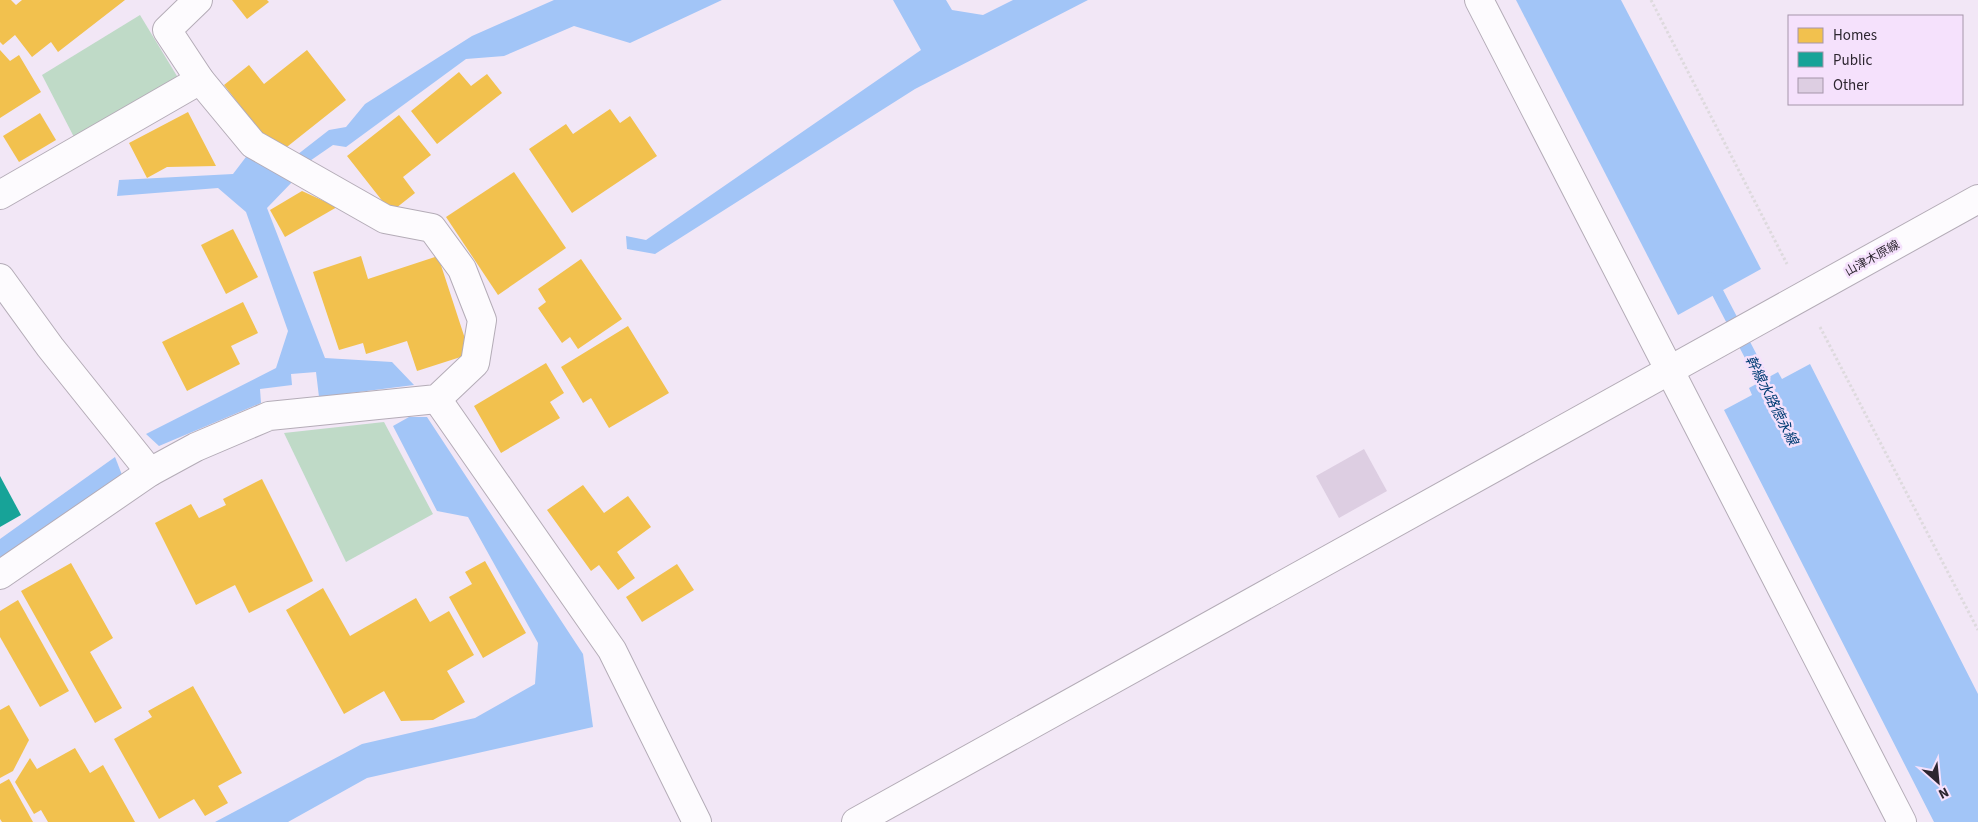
<svg xmlns="http://www.w3.org/2000/svg" width="1978" height="822" viewBox="0 0 1978 822" font-family="'Source Sans 3','Noto Sans JP',sans-serif">
<style>
.green{fill:#bfdac7}
.water{fill:#a2c5f7}
.homes{fill:#f2c14e}
.public{fill:#17a398}
.lines{fill:none;stroke-linecap:round;stroke-linejoin:round}
.stream{stroke:#a2c5f7;stroke-width:12}
.building{fill:#ddcee2}
.minor-casing{stroke:#b4acb7;stroke-width:30}
.path{stroke:#dedade;stroke-width:3;stroke-dasharray:2.5 2.5;stroke-linecap:butt}
.minor{stroke:#fdfbfe;stroke-width:28}
.labels{text-anchor:middle;stroke-width:5;stroke-linejoin:round;paint-order:stroke}
.street-label{font-size:12px;fill:#2d2630;stroke:#f5e1fc}
.water-label{font-size:14px;font-style:italic;fill:#003c74;stroke:#f5e1fc}
</style>
<rect width="100%" height="100%" fill="#f2e7f6"/>
<g class="green">
<polygon points="140,15 180,81 76,141 42,75"/>
<polygon points="384,422 433,514 346,562 284,433"/>
</g>
<g class="water">
<polygon points="554,0 722,0 630,43 574,26 504,56 466,59 346,147 333,145 304,165 293,158 329,130 346,127 365,104 472,36"/>
<polygon points="893,0 946,0 952,10 983,15 1013,0 1088,0 915,89 655,254 627,249 626,236 646,240 921,50"/>
<polygon points="1516,0 1621,0 1761,269 1678,315"/>
<polygon points="249,153 295,179 267,208 325,358 392,362 414,385 319,397 316,372 291,374 292,385 260,389 261,403 159,446 146,434 276,368 288,331 246,212 218,188 117,196 119,180 233,174"/>
<polygon points="1810,364 1978,694 1978,822 1934,822 1724,410 1752,395 1749,388 1778,372 1782,379"/>
<polygon points="409,417 427,417 583,654 593,727 367,778 288,822 215,822 362,744 475,718 535,684 538,643 468,517 437,511 393,426"/>
<polygon points="115,457 124,480 0,562 0,539"/>
</g>
<g class="homes">
<polygon points="0,0 11,0 16,5 22,0 125,0 58,52 51,42 32,57 15,35 3,45 0,42"/>
<polygon points="232,0 267,0 269,2 247,19"/>
<polygon points="0,50 10,61 19,55 41,92 0,118"/>
<polygon points="307,50 346,100 278,154 224,85 249,65 264,84"/>
<polygon points="459,72 471,86 487,74 502,93 437,144 411,111"/>
<polygon points="610,109 620,123 630,116 657,156 572,213 529,149 566,124 573,134"/>
<polygon points="188,112 216,166 167,167 147,178 129,143"/>
<polygon points="40,113 56,140 19,162 3,136"/>
<polygon points="399,115 431,155 403,177 415,193 391,212 347,156"/>
<polygon points="514,172 566,248 498,295 446,217"/>
<polygon points="302,191 337,207 285,237 270,210"/>
<polygon points="233,229 258,277 226,294 201,245"/>
<polygon points="361,256 368,279 438,256 470,354 417,371 407,341 366,354 363,343 339,350 313,272"/>
<polygon points="581,259 622,319 578,349 570,337 562,343 538,308 546,302 538,289"/>
<polygon points="243,302 258,333 231,346 240,364 187,391 162,342"/>
<polygon points="628,326 669,393 609,428 591,398 583,403 561,367"/>
<polygon points="546,363 564,393 550,402 560,418 501,453 474,406"/>
<polygon points="262,479 313,581 249,613 235,585 196,605 155,523 191,504 199,518 226,505 223,499"/>
<polygon points="583,485 604,513 628,496 651,527 617,552 635,578 618,590 599,565 591,571 547,510"/>
<polygon points="485,561 526,633 483,658 449,597 472,584 465,572"/>
<polygon points="71,563 113,638 90,652 122,708 95,723 21,591"/>
<polygon points="677,564 694,590 642,622 626,597"/>
<polygon points="323,588 350,636 416,598 430,622 449,611 474,655 447,671 465,702 433,720 401,721 384,691 344,714 286,610"/>
<polygon points="18,600 69,691 40,707 0,637 0,611"/>
<polygon points="193,686 242,773 218,786 228,803 205,816 194,799 159,819 114,739 152,717 148,711"/>
<polygon points="9,705 29,740 13,771 0,778 0,710"/>
<polygon points="75,748 90,773 103,765 135,822 48,822 41,810 34,814 15,782 30,758 37,769"/>
<polygon points="9,779 33,822 2,822 0,819 0,784"/>
</g>
<polygon class="public" points="0,476 21,515 0,527"/>
<g class="lines">
<polyline class="stream" points="1710,278 1771,395"/>
</g>
<polygon class="building" points="1364,449 1387,491 1339,518 1316,476"/>
<g class="lines">
<g class="minor-casing">
<g id="minor">
<polyline points="1479,0 1902,822"/>
<polyline points="0,195 200,80"/>
<polyline points="0,278 50,347 150,472"/>
<polyline points="437,399 612,650 697,822"/>
<polyline points="0,575 150,472 196,447 269,416 437,399 475,363 482,320 462,269 432,228 385,219 253,144 200,80 167,30 198,0"/>
<polyline points="856,822 1978,199"/>
</g>
</g>
<g class="path">
<polyline points="1651,0 1787,264"/>
<polyline points="1820,327 1978,630"/>
</g>
<use href="#minor" class="minor"/>
</g>
<g class="labels">
<g class="street-label">
<text transform="translate(1872 258) rotate(-29)" y="4">山津木原線</text>
</g>
<g class="water-label">
<text transform="translate(1772 400) rotate(63)" y="5">幹線水路徳永線</text>
</g>
</g>
<rect x="1788" y="15" width="175" height="90" fill="#f5e1fc" stroke="#a596aa"/>
<rect x="1798" y="28" width="25" height="15" fill="#f2c14e" stroke="#a596aa"/>
<text x="1833" y="40" font-size="15" fill="#2d2630">Homes</text>
<rect x="1798" y="52" width="25" height="15" fill="#17a398" stroke="#a596aa"/>
<text x="1833" y="65" font-size="15" fill="#2d2630">Public</text>
<rect x="1798" y="78" width="25" height="15" fill="#ddcee2" stroke="#a596aa"/>
<text x="1833" y="90" font-size="15" fill="#2d2630">Other</text>
<g transform="translate(1938 782) rotate(153)" stroke="#f5e1fc" stroke-width="4" paint-order="stroke">
<path d="M0-4L9 19L0 12L-9 19Z" fill="#2d2630"/>
<text y="-8" font-size="14" font-weight="bold" text-anchor="middle" fill="#2d2630">N</text>
</g>
</svg>
